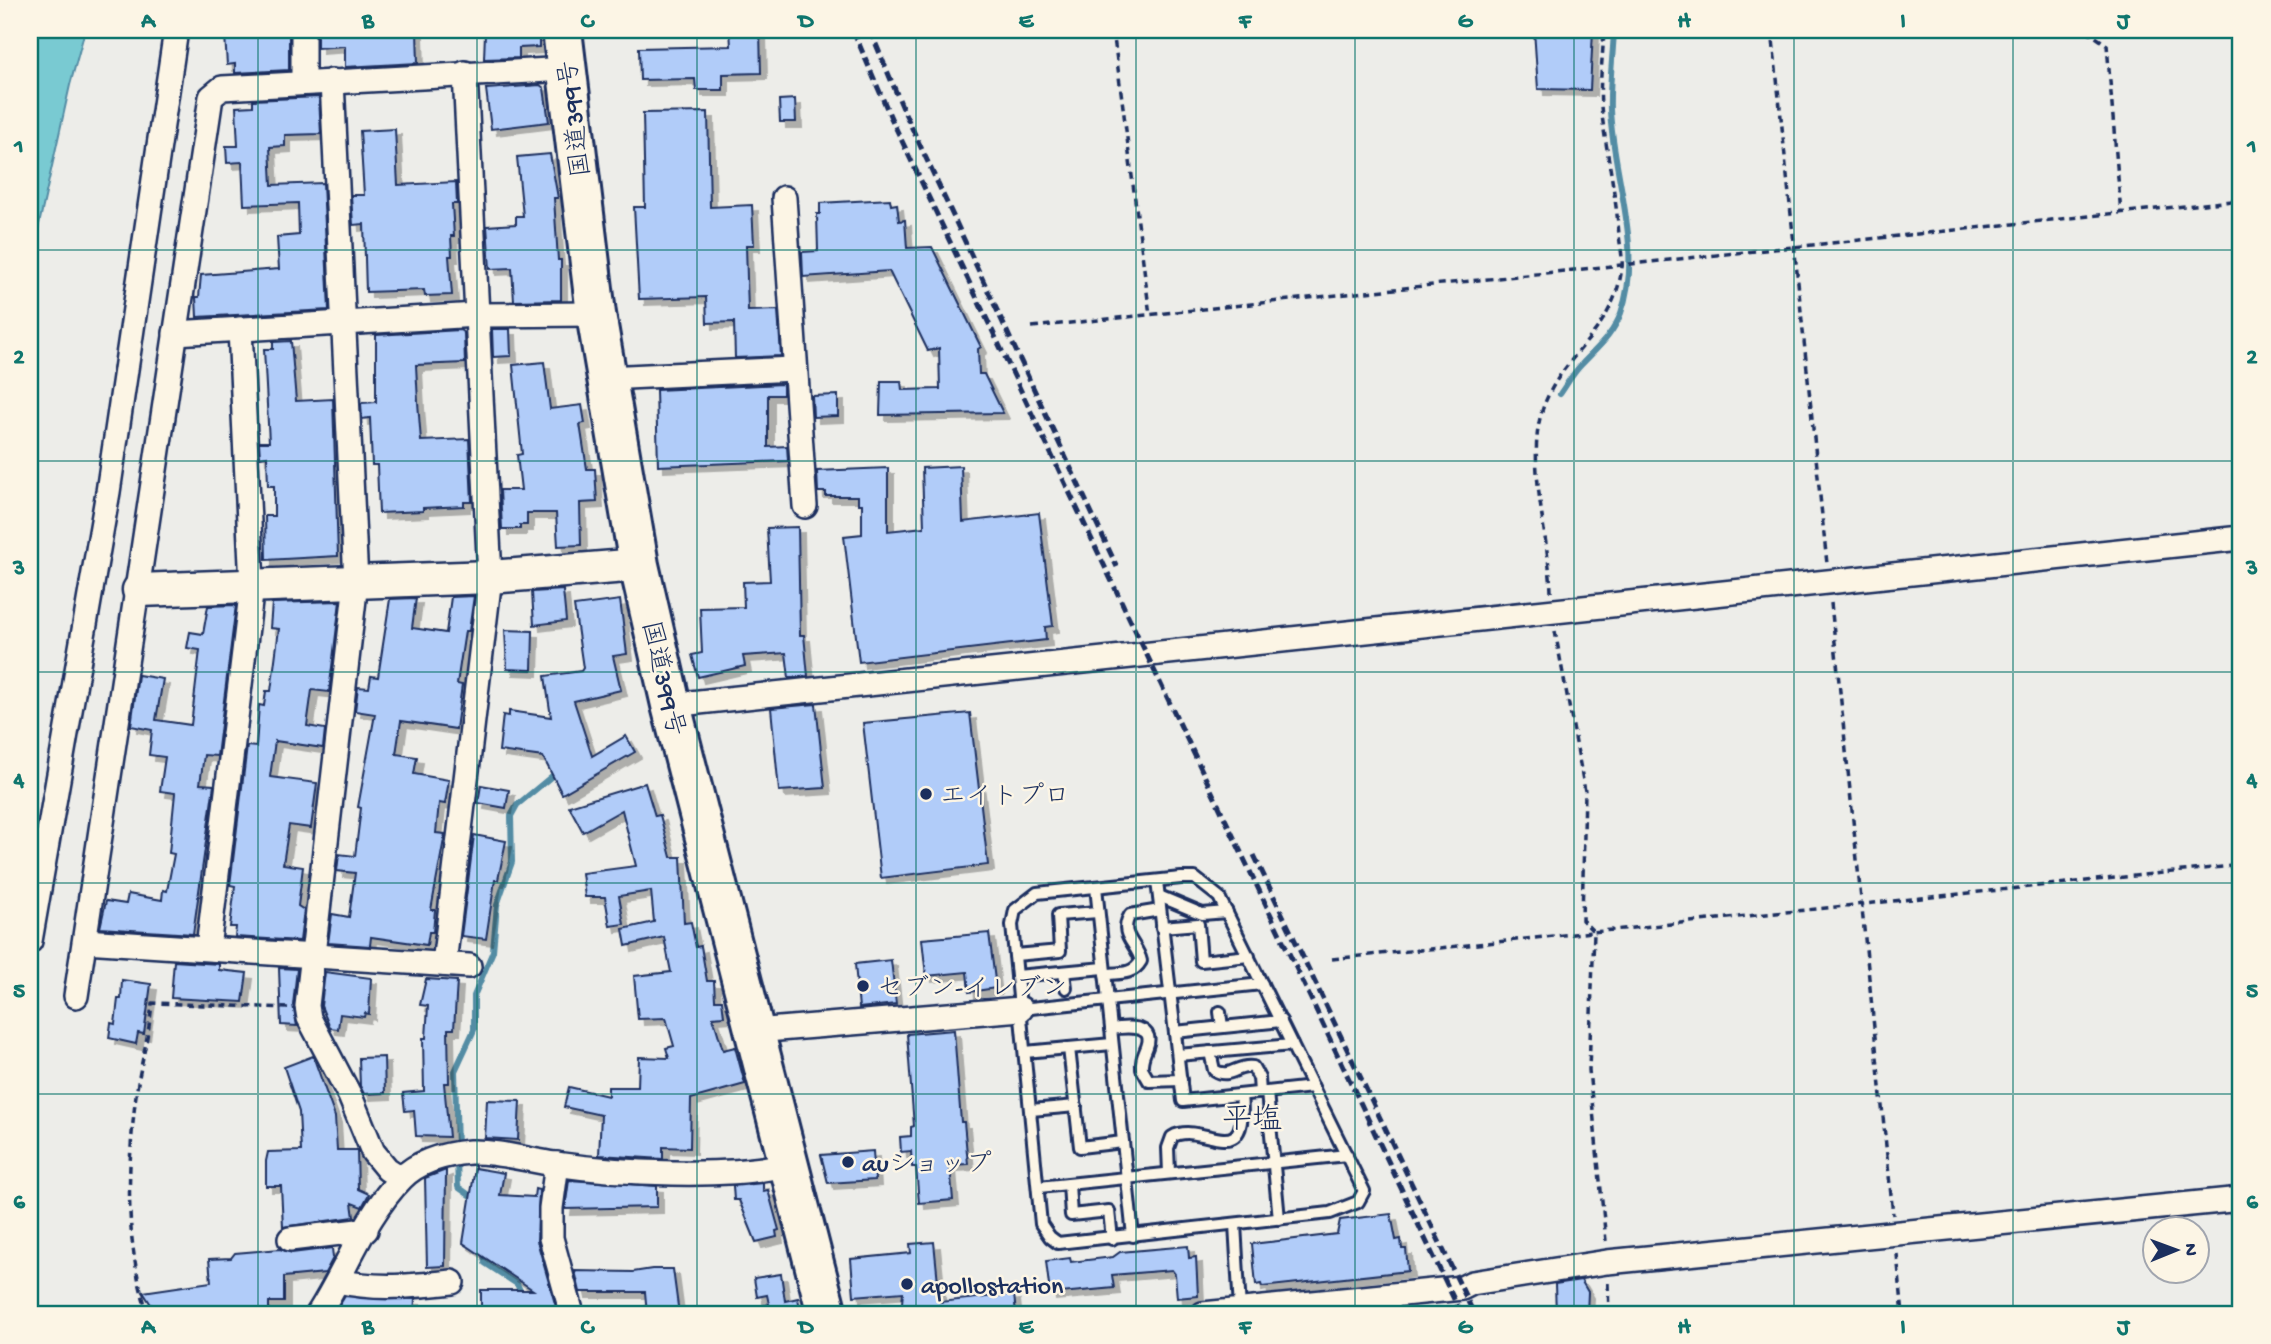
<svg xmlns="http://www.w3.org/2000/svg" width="2271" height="1344" viewBox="0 0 2271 1344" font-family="'Gochi Hand','Klee One',sans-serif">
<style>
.water{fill:#79cad2;stroke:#538ca4;stroke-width:2}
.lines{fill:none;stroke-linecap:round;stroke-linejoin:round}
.stream{stroke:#538ca4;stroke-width:6}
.building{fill:#b1ccf9;stroke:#1b2f5e;stroke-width:2;filter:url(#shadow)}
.lane-casing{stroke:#1b2f5e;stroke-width:16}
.street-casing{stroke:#1b2f5e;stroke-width:28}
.secondary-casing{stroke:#1b2f5e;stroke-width:37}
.highway-casing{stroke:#1b2f5e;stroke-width:44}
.path{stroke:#1b2f5e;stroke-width:3.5;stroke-dasharray:7 5;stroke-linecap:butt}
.lane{stroke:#fcf5e5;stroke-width:10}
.street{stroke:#fcf5e5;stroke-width:23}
.secondary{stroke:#fcf5e5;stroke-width:32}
.highway{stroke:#fcf5e5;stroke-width:38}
.rail{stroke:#1b2f5e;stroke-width:5;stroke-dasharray:10 5;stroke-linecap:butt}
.grid{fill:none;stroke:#0f766e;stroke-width:2;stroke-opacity:0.55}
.poi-dot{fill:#1b2f5e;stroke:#fcf5e5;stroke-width:2.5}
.labels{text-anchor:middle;stroke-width:5;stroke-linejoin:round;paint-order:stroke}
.street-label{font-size:26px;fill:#1b2f5e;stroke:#fcf5e5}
.poi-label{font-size:26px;fill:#1b2f5e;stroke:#fcf5e5;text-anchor:start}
.quarter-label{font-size:30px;fill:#1b2f5e;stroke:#fcf5e5}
.neatline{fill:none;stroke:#0f766e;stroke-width:2.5}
.grid-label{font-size:23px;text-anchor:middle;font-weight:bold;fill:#0f766e}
</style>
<defs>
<filter id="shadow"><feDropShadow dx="6" dy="6" stdDeviation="0" flood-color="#0004"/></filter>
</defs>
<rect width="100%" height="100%" fill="#edede9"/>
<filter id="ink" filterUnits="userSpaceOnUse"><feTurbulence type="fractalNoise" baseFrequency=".0143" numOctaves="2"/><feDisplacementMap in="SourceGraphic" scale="14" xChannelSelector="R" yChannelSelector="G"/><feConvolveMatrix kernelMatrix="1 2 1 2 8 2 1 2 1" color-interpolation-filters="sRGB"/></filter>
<g filter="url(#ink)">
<polygon class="water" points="30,30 85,30 70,85 30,265"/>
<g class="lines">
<g class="stream">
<path d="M1560,394C1567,384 1573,373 1582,364C1597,348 1613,335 1621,313C1644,248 1613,176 1610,110C1609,84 1613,56 1614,30"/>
<polyline points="457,1149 455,1071 474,1030 474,996 493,951 497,905 512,862 511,816 517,805 558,771"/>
<polyline points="457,1160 458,1187 475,1199"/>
<polyline points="483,1250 485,1263 517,1284 523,1297"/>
</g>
</g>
<g class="building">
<polygon points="259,30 289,30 289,70 235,73 235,64 227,65 225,35 259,33"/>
<polygon points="730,30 760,30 761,73 723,74 723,90 696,90 695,79 640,80 639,48 731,46"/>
<polygon points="1534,30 1593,30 1590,90 1538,89"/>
<polygon points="341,31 417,31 418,63 345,67 345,46 317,48 317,33"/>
<polygon points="539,32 539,47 519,48 519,58 484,59 485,33"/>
<polygon points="540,85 544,88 549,122 491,129 486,89"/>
<polygon points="319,97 321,134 285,135 285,146 270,147 272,185 323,183 329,310 197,317 196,297 199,297 201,275 279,269 277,237 299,235 298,203 244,205 242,162 227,163 226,146 238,146 236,107 253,106 253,100"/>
<polygon points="795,99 796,122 780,122 779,100"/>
<polygon points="708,112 710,207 752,205 754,245 746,245 748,311 778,310 781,356 735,358 734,322 707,323 706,297 639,299 634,207 645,207 643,113"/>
<polygon points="395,129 398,185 456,182 457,204 452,204 454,236 451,236 452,256 449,256 452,295 425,296 424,290 366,292 364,224 353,225 351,195 364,195 360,131"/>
<polygon points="550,154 558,198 554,198 558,260 561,260 561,300 514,301 512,268 490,269 487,226 516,224 516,216 523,216 517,157"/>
<polygon points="890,199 891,205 897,204 899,221 905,220 907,248 932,247 981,347 978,349 979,374 984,374 1003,413 880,415 881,381 901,381 902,390 940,389 939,348 928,351 889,271 803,277 802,252 818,251 817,214 820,214 820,203"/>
<polygon points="492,329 510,329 511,356 493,357"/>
<polygon points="460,330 464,333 465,363 416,365 418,402 421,441 469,439 472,502 464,502 464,506 423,508 423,511 379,513 377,465 372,465 370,418 362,419 361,403 376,402 376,335"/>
<polygon points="291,341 296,401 333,399 338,556 266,560 265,516 274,516 274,486 268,486 267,456 260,457 259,442 269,442 264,349 273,349 273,342"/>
<polygon points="544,362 550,409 582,405 585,423 580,424 587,469 595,469 597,502 580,503 581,545 558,546 556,513 527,513 527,525 520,525 520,529 502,529 500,490 521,490 517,455 522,454 513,365"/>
<polygon points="783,384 783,395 768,395 768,447 787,446 788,461 658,466 656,390"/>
<polygon points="838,395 838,416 813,417 812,396"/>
<polygon points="961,466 963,522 1039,513 1053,626 1045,627 1046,640 859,662 844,536 862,534 862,504 858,504 858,496 826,496 826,492 818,492 817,471 888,468 888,531 924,527 922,468"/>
<polygon points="798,527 800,635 804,635 808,676 789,678 786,653 743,656 745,666 698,677 692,655 702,653 700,608 744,607 743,582 770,581 767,528"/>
<polygon points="563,590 566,621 534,625 532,592"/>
<polygon points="474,596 469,631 465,631 457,684 462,685 456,729 401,721 396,754 417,757 414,774 449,780 445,804 439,803 436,833 445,834 431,910 435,910 433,932 429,932 427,945 371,937 370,946 328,943 332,914 349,917 355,873 337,871 339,854 355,856 361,808 358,807 375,714 355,711 358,687 369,688 371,676 378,677 390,599 416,598 412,628 446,633 451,597"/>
<polygon points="620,600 627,654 613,656 621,690 574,701 592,756 626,736 635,752 562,794 543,757 499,751 503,715 509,716 509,711 551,717 545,676 581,671 583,668 574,606"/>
<polygon points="340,601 329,692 312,690 307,726 325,729 323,748 275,741 270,777 317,783 311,828 289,825 283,864 303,867 298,906 304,910 300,941 235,937 236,927 230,927 235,886 230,885 247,746 256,747 259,705 264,706 266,691 271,691 279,629 270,628 272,603"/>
<polygon points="236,605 217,756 204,755 200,784 214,785 193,934 100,928 106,901 126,904 128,894 162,900 163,890 167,891 174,854 169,853 175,793 160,791 165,757 149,755 152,730 131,726 138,675 163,679 156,720 191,725 200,650 187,648 190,632 203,634 208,606"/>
<polygon points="505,630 533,631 532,670 507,669"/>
<polygon points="816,704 825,788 779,791 771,708"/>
<polygon points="970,713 988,865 881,878 863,723"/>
<polygon points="645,783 655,816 660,815 671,857 681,857 684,923 691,922 696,947 701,946 707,981 714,981 715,1000 722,1000 724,1016 713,1017 723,1050 735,1047 745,1084 691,1099 690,1148 663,1147 663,1159 599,1155 601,1115 564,1107 569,1087 608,1096 608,1087 638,1087 639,1057 669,1058 666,1048 674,1046 666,1018 638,1019 634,976 671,972 664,937 626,946 623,929 654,922 651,891 619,896 624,924 610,926 605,897 585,897 582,873 636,866 622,810 583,832 569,806"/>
<polygon points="481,785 509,790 506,808 478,803"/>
<polygon points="474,835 506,841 498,880 495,880 486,939 461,936"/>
<polygon points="989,933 996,988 969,992 967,972 926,976 922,939"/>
<polygon points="891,960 896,1004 859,1008 855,964"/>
<polygon points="174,961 219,964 219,970 247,973 243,1002 171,998"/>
<polygon points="279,968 297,969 293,1005 297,1026 281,1025"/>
<polygon points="325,972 371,978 369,1014 365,1013 364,1017 340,1014 338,1029 330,1028 321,1006"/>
<polygon points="426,979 457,981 454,1029 448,1029 449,1083 444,1083 449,1137 416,1136 414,1110 405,1111 403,1093 424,1091 423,1038 426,1038 428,1006 420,1005"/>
<polygon points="122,980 151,984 144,1034 138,1033 136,1044 109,1038 111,1023 115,1024 118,999 121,999"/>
<polygon points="954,1030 961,1122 964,1122 968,1164 950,1165 953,1200 919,1203 916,1167 912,1167 911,1151 901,1152 900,1137 911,1136 911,1127 914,1126 907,1034"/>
<polygon points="313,1056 335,1117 337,1150 357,1150 358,1189 369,1194 362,1207 352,1203 354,1217 283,1227 281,1186 266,1186 266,1161 268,1152 301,1151 299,1112 284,1067"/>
<polygon points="384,1057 385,1093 364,1094 360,1086 359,1058"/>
<polygon points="487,1100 520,1101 518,1140 485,1138"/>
<polygon points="873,1151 875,1180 828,1183 821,1155"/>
<polygon points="475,1168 504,1173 500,1195 534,1197 535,1189 539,1190 537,1241 558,1314 481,1314 481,1290 533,1290 463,1243"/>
<polygon points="446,1170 445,1266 427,1267 425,1178"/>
<polygon points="569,1180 657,1186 657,1207 565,1209"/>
<polygon points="763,1183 763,1191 768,1190 779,1230 776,1231 777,1237 756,1242 739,1200 734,1200 733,1186"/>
<polygon points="1391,1214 1396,1240 1401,1239 1402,1249 1406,1249 1408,1271 1262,1287 1261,1284 1256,1285 1252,1244 1337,1234 1340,1220"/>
<polygon points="934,1242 940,1302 1014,1294 1016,1314 901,1314 903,1292 854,1296 851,1259 911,1253 910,1244"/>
<polygon points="1188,1246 1189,1258 1196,1257 1198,1296 1177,1298 1175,1274 1172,1270 1112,1275 1114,1288 1050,1294 1046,1261 1070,1258 1071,1262 1113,1257 1120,1252"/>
<polygon points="332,1248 333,1258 325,1273 284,1277 284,1302 269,1302 269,1311 157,1314 143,1292 211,1282 209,1259 231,1258 235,1253 280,1249 292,1253"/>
<polygon points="652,1269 673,1269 679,1314 647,1314 645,1292 580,1292 575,1271 633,1272"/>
<polygon points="781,1274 785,1301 798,1298 801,1314 754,1314 754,1308 769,1304 767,1295 757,1297 754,1278"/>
<polygon points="1581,1280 1588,1292 1587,1314 1556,1314 1555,1284"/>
<polygon points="345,1296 415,1299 414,1314 334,1314"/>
</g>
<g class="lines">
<g class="lane-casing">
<g id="lane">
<polygon points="1181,878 1195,878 1219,897 1364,1191 1358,1202 1330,1213 1058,1243 1050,1237 1041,1224 1012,925 1015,910 1037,893"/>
<polyline points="1157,881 1183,1101 1313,1087"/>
<polyline points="1096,887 1133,1236"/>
<polyline points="1159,896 1202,914 1227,912"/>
<polyline points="1162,927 1198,924 1201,961 1249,956"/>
<polyline points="1015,955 1060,951 1058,915 1098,912"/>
<polyline points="1064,972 1066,988"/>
<path d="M1105,974C1120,973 1133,975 1141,961C1137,943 1118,935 1130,915L1160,910"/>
<polyline points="1017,976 1104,968"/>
<polyline points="1021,1009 1262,984"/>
<polyline points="1220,1012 1222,1027"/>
<path d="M1111,1029C1123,1027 1156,1023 1147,1047C1144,1055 1141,1059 1142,1069L1149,1081L1181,1080"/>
<polyline points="1175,1032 1281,1021"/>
<polyline points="1069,1048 1080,1147 1123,1142"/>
<polyline points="1025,1052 1112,1044"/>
<path d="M1210,1052L1214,1070C1230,1080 1237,1064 1253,1067L1259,1078L1260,1093"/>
<polyline points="1178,1055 1292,1045"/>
<polyline points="1267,1092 1279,1219"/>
<polyline points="1031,1110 1076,1106"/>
<path d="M1169,1173L1168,1148L1172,1137C1202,1119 1249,1174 1241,1095"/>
<polyline points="1069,1184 1071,1215 1109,1211 1112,1239"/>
<polyline points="1039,1187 1347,1155"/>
<polyline points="1235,1224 1240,1310"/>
</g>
</g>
<g class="street-casing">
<g id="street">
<polyline points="303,30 303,83"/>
<polyline points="332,81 356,582 307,1006 309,1018 350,1096 373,1152 387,1169 401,1178"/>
<polyline points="784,198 805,506"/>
<polyline points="175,333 477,315 596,314"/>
<polyline points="606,378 793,369"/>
<polyline points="671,705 2241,538"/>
<polyline points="30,941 108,492 176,30"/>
<polyline points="85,941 469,966"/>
<polyline points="208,948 252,586 240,329"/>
<polyline points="444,964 490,577 465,73"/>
<polyline points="76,996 211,97 222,88 567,69"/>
<polyline points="754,1031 1021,1009"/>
<polyline points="557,1164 551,1208 551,1238 572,1314"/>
<polyline points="290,1239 366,1230"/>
<path d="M339,1281C374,1290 416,1286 452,1282"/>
<path d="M318,1314C346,1271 365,1215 402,1178C419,1161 446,1154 470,1152C498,1151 527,1160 555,1164C616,1173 730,1179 788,1164"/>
<polyline points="1203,1314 1462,1288 1472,1283 1607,1262 2241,1199"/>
</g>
</g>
<g class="secondary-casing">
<polyline id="secondary" points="139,590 490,577 639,565"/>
</g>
<g class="highway-casing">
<polyline id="highway" points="562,30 596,314 639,565 671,705 827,1314"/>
</g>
<g class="path">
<polyline points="1113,30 1150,315"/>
<polyline points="1772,30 1827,564"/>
<polyline points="2086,30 2107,45 2121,214"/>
<polyline points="1032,327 2241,200"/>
<path d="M1551,592C1549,536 1525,458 1543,408C1563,352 1614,333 1622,267C1623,257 1620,245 1619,235C1616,195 1607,155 1602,115C1598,88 1603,57 1604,30"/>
<polyline points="1831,603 1893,1215"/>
<polyline points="1555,631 1585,791 1582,920 1594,932 1589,1070 1606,1241"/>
<polyline points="1332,959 2241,865"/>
<polyline points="1897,1254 1903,1314"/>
<polyline points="1608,1283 1609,1314"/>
<path d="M148,1314C125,1245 127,1175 135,1103C139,1069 149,1037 152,1003L288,1008"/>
</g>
<use href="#lane" class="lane"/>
<use href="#street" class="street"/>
<use href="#secondary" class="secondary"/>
<use href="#highway" class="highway"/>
<g class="rail">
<polyline points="853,30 891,118 1461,1314"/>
<polyline points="870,30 904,111 1117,567"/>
<polyline points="1254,855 1474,1314"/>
</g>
</g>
</g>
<path class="grid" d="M258,30V1314M477,30V1314M697,30V1314M916,30V1314M1136,30V1314M1355,30V1314M1574,30V1314M1794,30V1314M2013,30V1314M30,250H2241M30,461H2241M30,672H2241M30,883H2241M30,1094H2241"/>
<g class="poi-dot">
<circle cx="926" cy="794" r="7"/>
<circle cx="863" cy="986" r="7"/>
<circle cx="848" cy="1162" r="7"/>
<circle cx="907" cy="1284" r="7"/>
</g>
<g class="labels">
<g class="street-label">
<text transform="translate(573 119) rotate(-97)" y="9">国道399号</text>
<text transform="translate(665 678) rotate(77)" y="9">国道399号</text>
</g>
<g class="poi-label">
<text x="940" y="803">エイトプロ</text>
<text x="877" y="995">セブン-イレブン</text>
<text x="862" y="1171">auショップ</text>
<text x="921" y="1293">apollostation</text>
</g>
<g class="quarter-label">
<text x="1252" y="1128">平塩</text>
</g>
</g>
<rect width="2271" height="1344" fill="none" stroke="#fcf5e5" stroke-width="77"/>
<g transform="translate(2176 1250) rotate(89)"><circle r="33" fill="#fcf5e5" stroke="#a2a6af" stroke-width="2"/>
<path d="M0-5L12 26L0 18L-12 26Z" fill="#1b2f5e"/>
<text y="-10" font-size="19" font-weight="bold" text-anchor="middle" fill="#1b2f5e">N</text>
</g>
<rect x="38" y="38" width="2194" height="1268" class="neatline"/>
<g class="grid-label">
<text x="148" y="27">A</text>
<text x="368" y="27">B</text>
<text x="587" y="27">C</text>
<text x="806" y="27">D</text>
<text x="1026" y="27">E</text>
<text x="1245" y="27">F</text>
<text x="1465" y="27">G</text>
<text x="1684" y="27">H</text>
<text x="1903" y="27">I</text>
<text x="2123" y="27">J</text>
<text x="19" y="152">1</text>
<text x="2252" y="152">1</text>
<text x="19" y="363">2</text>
<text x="2252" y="363">2</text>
<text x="19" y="574">3</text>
<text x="2252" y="574">3</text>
<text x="19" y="786">4</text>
<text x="2252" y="786">4</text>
<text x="19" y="997">5</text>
<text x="2252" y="997">5</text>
<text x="19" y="1208">6</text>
<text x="2252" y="1208">6</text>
<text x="148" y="1333">A</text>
<text x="368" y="1333">B</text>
<text x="587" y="1333">C</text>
<text x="806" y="1333">D</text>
<text x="1026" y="1333">E</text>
<text x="1245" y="1333">F</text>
<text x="1465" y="1333">G</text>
<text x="1684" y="1333">H</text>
<text x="1903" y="1333">I</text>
<text x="2123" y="1333">J</text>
</g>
</svg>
